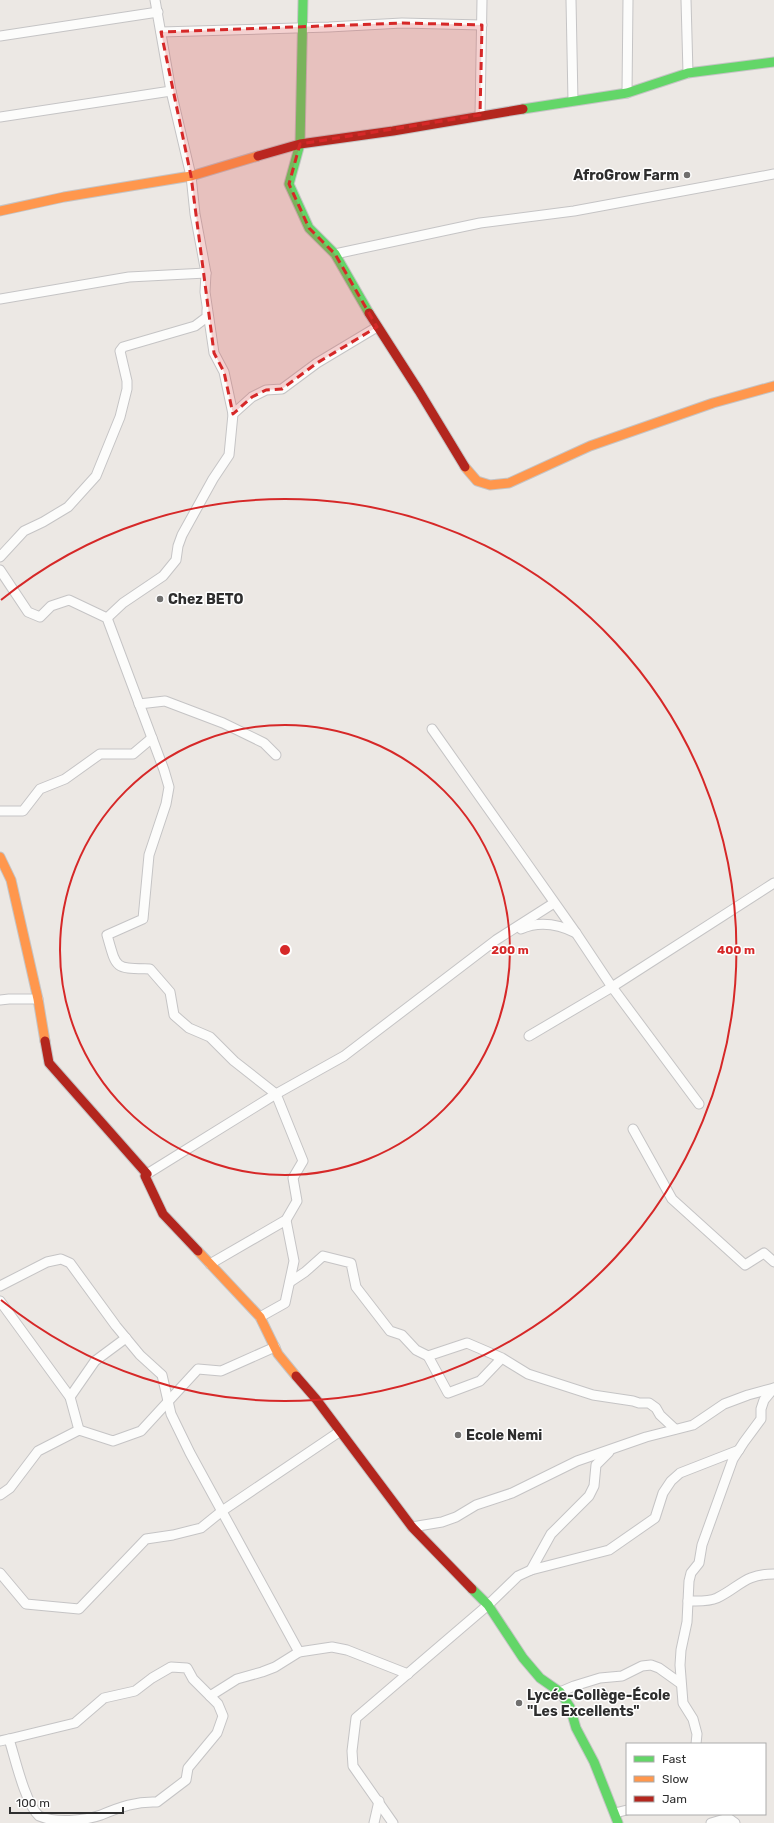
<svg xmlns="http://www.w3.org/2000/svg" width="774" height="1823" viewBox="0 0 774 1823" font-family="Rubik,sans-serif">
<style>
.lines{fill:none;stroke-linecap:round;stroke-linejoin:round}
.street-casing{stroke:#c5c4c5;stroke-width:11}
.fast-casing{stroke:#c5c4c5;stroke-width:11}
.slow-casing{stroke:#c5c4c5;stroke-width:11}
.jam-casing{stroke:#c5c4c5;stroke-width:11}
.street{stroke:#fcfcfb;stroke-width:9}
.fast{stroke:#63d668;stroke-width:9}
.slow{stroke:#ff974d;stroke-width:9}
.jam{stroke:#b3261e;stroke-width:9}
.marked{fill:#d62828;fill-opacity:0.2;stroke:#d62828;stroke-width:3;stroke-dasharray:8 5;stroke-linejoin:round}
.ring{fill:none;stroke:#d62828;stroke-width:2}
.poi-dot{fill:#706f6e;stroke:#fff;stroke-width:1.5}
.labels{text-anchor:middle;stroke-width:3;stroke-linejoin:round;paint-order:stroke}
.poi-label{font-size:14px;font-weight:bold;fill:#2e2e2e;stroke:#fff;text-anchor:start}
.centre{fill:#d62828;stroke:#fff;stroke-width:2}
.ring-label{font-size:12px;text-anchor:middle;font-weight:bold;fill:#d62828;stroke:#fff;stroke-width:3;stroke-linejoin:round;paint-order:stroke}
</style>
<rect width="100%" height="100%" fill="#ece8e4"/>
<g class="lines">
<g class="street-casing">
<g id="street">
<polyline points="155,0 171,91 191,176 195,214 206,273 205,292 214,353 224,372 233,414"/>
<polyline points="571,0 573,101"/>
<polyline points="686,0 688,73"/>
<polyline points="161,32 329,27 402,23 482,25"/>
<polyline points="0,36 158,12"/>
<polyline points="627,93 628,0"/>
<polyline points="480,115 482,0"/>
<polyline points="0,117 171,91"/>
<polyline points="335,254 480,223 574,211 774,174"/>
<polyline points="0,299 129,277 206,273"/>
<polyline points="0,557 24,531 43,522 68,507 96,476 120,417 127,389 127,381 120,351 123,347 195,326 207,317 207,310"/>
<path d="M0,570L28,612L40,617L51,606L69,600L107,618L164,770L169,787L166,804L149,855L143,919L107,935C117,970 114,968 150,969L170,992L174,1015L189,1028L210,1037L234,1061L276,1094L147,1174"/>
<polyline points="107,618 123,603 163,576 176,560 178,546 182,535 213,479 229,455 233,414 252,397 266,390 282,389 317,363 377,327"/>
<polyline points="139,704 165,701 223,723 264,743 276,755"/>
<polyline points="432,729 576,933 612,987 774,883"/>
<polyline points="0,811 23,811 40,789 65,779 100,754 133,754 152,738"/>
<path d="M521,929C539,921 558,924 576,933"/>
<polyline points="0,1000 9,999 38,999"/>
<polyline points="529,1036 612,987 699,1104"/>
<polyline points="633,1129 672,1199 745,1265 764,1253 774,1262"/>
<polyline points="210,1264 286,1220 297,1201 293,1178 303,1161 276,1094 344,1056 496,940 554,903"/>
<polyline points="290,1282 305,1272 323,1256 351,1263 356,1287 390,1331 402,1335 416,1350 428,1356"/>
<polyline points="0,1286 47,1262 61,1259 70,1263 116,1326 140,1355 162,1375 171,1414 190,1453 299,1652"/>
<polyline points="0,1301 70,1397"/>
<polyline points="260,1317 285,1303 294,1261 286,1220"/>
<polyline points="502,1358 480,1381 448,1393 428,1356 467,1343 502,1358 528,1374 593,1395 633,1401 639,1403 649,1403 656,1408 660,1415 675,1429"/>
<polyline points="79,1430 70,1397 95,1361 126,1338"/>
<polyline points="0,1495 10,1488 38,1451 79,1430 113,1441 141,1431 198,1369 221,1371 275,1347"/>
<polyline points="412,1527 442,1522 456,1517 476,1505 512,1493 577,1461 646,1437 693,1425 724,1404 748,1395 774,1388"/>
<polyline points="531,1570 551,1534 589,1496 594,1486 596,1465 609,1452"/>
<polyline points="0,1573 26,1604 79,1609 146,1539 173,1535 201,1528 222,1511 339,1432"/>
<path d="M688,1601C698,1601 708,1602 717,1598C740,1587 744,1574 774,1574"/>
<polyline points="560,1692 574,1686 600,1678 622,1676 642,1666 651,1665 659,1668 680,1683"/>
<polyline points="9,1739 75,1723 104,1698 135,1691 152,1678 171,1667 187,1668 193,1679 210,1696 237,1679 262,1672 275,1667 299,1652 332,1647 347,1650 408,1674"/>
<path d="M0,1741L9,1739C15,1758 25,1803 39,1816C55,1823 84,1821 101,1815C120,1807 137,1801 157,1802L186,1780L188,1768L217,1733L223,1716L218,1704L210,1696"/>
<polyline points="696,1744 697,1734 693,1719 683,1703 680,1665 681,1650 687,1622 689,1581 691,1573 699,1563 702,1545 733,1459 744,1442 761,1419 761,1409 764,1400 774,1388"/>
<polyline points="615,1813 627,1810"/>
<polyline points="374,1823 379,1801"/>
<polyline points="393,1823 353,1766 352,1751 356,1718 488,1605 518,1576 531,1570 609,1550 655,1518 663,1493 671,1481 680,1473 739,1450"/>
<polyline points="711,1823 728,1818 735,1823"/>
</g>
</g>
<g class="fast-casing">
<g id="fast">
<polyline points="303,0 300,144 289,184 309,228 335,254 369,313"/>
<polyline points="523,109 627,93 688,73 774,62"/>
<polyline points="472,1589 488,1605 523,1658 540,1678 560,1692 570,1707 576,1728 594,1762 618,1823"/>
</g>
</g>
<g class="slow-casing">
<g id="slow">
<polyline points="0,211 64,197 191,176 258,156"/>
<polyline points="465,467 477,481 490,485 509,483 590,446 713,403 774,386"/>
<polyline points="0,857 11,880 38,999 45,1041"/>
<polyline points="198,1251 260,1317 278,1354 296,1376"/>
</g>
</g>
<g class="jam-casing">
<g id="jam">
<polyline points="258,156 300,144 393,131 523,109"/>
<polyline points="369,313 419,391 465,467"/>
<polyline points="45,1041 49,1063 147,1174 145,1176 163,1214 198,1251"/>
<polyline points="296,1376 316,1399 412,1527 472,1589"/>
</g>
</g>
<use href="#street" class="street"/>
<use href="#fast" class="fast"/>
<use href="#slow" class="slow"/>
<use href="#jam" class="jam"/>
</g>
<path class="marked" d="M402,23L482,25L480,115L300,144L289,184L309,228L335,254L377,327L317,363L282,389L266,390L252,397L233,414L224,372L214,353L191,176L161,32Z"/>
<g class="ring">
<circle cx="285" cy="950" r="225"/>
<path d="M1 600A451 451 0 1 1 1 1300"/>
</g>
<g class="poi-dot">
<circle cx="687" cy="175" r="4"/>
<circle cx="160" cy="599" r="4"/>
<circle cx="458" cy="1435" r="4"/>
<circle cx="519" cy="1703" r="4"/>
</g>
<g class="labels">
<g class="poi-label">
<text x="679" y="180" text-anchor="end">AfroGrow Farm</text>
<text x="168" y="604">Chez BETO</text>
<text x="466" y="1440">Ecole Nemi</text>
<text x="527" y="1700">Lycée-Collège-École<tspan x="527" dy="16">"Les Excellents"</tspan></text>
</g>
</g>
<circle cx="285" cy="950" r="6" class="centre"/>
<g class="ring-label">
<text x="510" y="954">200 m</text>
<text x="736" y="954">400 m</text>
</g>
<rect x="626" y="1743" width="140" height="72" fill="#ffffff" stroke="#ababab"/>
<rect x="634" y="1756" width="20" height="6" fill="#63d668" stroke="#ababab"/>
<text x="662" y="1763" font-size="12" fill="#2e2e2e">Fast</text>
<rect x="634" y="1776" width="20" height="6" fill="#ff974d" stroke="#ababab"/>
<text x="662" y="1783" font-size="12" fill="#2e2e2e">Slow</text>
<rect x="634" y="1796" width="20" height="6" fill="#b3261e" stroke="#ababab"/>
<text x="662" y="1803" font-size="12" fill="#2e2e2e">Jam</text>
<path d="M10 1807v6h113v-6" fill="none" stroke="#2e2e2e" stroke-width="2"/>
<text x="16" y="1807" font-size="12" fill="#2e2e2e" stroke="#ffffff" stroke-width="3" paint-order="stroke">100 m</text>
</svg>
